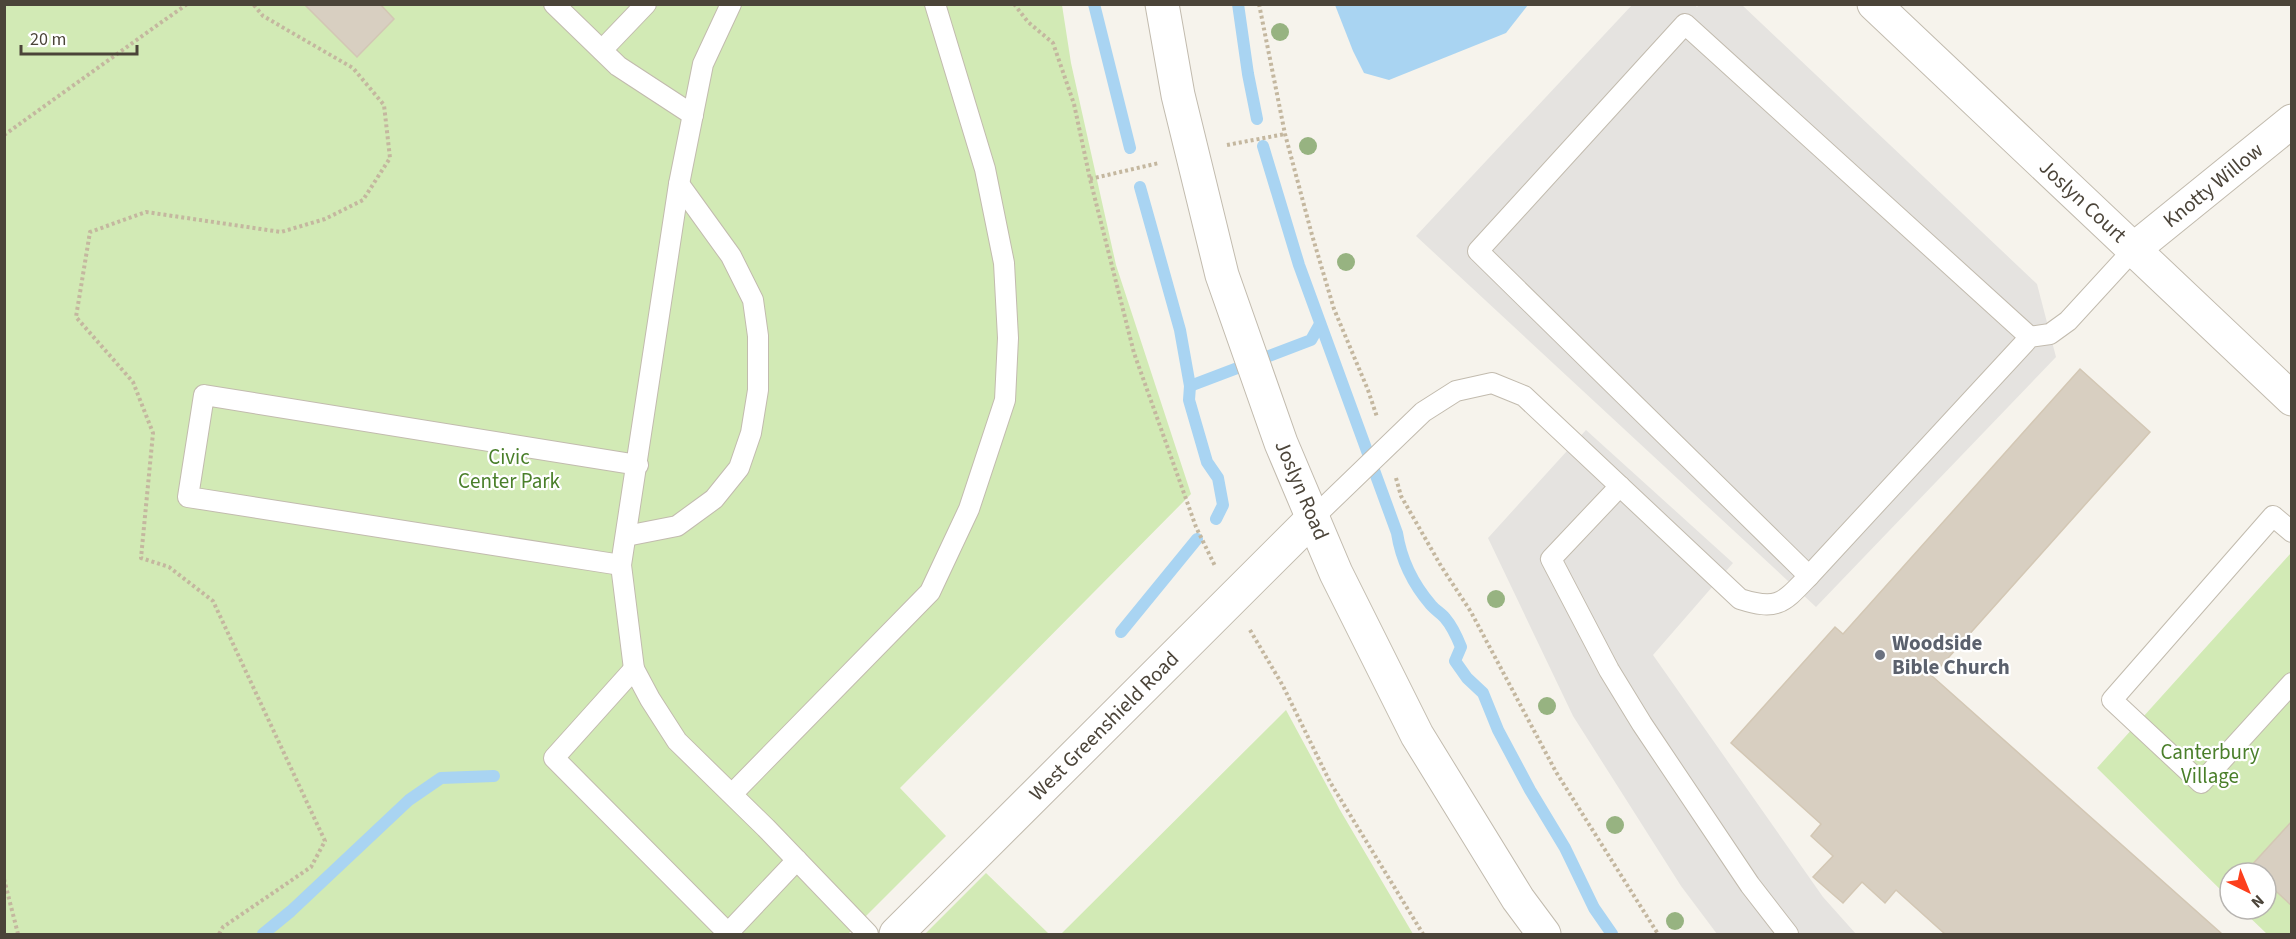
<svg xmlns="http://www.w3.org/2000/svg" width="2296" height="939" viewBox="0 0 2296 939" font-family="'Source Sans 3',sans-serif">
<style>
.green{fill:#d2eab5}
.parking{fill:#e5e3e0}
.water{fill:#a9d4f2}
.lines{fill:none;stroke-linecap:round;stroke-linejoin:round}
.stream{stroke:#a9d4f2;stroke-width:12}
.building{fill:#d8cfc1;stroke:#d3c7b4;stroke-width:1.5}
.service-casing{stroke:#c2bbae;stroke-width:22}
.minor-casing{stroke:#c2bbae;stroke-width:35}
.tertiary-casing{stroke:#c2bbae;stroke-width:35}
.path{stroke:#c4b79f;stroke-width:4;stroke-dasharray:3 3;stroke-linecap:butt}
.service{stroke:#fff;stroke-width:20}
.minor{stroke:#fff;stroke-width:33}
.tertiary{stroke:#fff;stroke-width:33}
.tree{fill:#97b381}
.worship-dot{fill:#6b7280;stroke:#fff;stroke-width:2}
.labels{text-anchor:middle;stroke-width:4.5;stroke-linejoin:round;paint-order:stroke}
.street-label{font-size:21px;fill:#4b4439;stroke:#fff}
.park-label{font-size:21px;fill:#4a7f2a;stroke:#fff}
.worship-label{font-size:21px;font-weight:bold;fill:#5b616d;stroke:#fff;text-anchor:start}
</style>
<rect width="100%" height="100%" fill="#f6f3ec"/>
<g class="green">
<polygon points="5,5 1062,5 1071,63 1116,265 1191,494 900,788 946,836 848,934 5,934"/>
<polygon points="2291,553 2291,934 2267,934 2241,909 2266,909 2266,873 2230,873 2230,899 2097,768"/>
<polygon points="1286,710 1340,810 1413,934 1061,934"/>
<polygon points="986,873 1049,934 925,934"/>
</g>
<g class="parking">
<polygon points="1694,4 1697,7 1699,5 1742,5 2037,284 2056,357 1816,607 1416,236 1632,5"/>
<polygon points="1586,430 1733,563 1653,655 1823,897 1856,934 1717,934 1681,886 1573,716 1488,538"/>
</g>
<polygon class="water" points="1335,5 1528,5 1506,33 1389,80 1364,73 1353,51"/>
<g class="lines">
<g class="stream">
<polyline points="1094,4 1130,148"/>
<polyline points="1238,4 1248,74 1257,119"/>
<path d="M1263,146L1299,265L1397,533C1401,559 1413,584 1431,605C1435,610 1441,613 1445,618C1452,626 1457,637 1461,647L1455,661L1467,678L1483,693L1498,730L1530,790L1565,848L1594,908L1612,934"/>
<polyline points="1140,187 1180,330 1190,386 1189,400 1207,462 1218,478 1223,505 1216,519"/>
<polyline points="1190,386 1311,340 1320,324"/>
<polyline points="1121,632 1197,539"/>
<polyline points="263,934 291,911 409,800 441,778 494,776"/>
</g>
</g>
<g class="building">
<polygon points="304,4 380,4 394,19 357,57"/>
<polygon points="2080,369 2150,432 1932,676 2222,934 1945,934 1896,890 1885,903 1862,882 1843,903 1813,877 1833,856 1811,836 1821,824 1731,743 1835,627 1843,634"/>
<polygon points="2292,821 2292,906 2266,882 2266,873 2256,873 2250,867"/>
</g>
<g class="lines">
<g class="service-casing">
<g id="service">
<polyline points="554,4 618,66 693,115"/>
<polyline points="731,4 703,64 679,184 621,565 634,669 650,699 677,741 766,828 868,934"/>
<polyline points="602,50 646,4"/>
<polyline points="1620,486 1551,559 1609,670 1642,724 1750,885 1788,934"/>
<path d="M1313,518L1423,412L1456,391L1492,383L1524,396L1740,599C1778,611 1783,603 1809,576L2030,337L2050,334L2068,321L2134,249"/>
<polyline points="2292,532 2273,516 2112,700 2201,783 2292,683"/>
<polyline points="626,536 677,526 714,499 739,468 751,433 758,390 758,336 753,300 731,256 679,184"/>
<polyline points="621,565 188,497 204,395 638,465"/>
<polyline points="1809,576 1478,251 1685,24 2030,337"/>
<polyline points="634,669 554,758 728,933 797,860"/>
<polyline points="732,794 930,592 969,509 1005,400 1008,338 1004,263 985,169 935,4"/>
</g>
</g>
<g class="minor-casing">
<g id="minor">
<polyline points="1874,4 2292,399"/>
<polyline points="2134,249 2292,121"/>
<polyline points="896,934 1313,518"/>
</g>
</g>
<g class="tertiary-casing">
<polyline id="tertiary" points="1162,4 1178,95 1222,275 1281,443 1336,573 1417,735 1518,899 1544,934"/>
</g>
<g class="path">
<polyline points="1014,4 1028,22 1053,43 1074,104 1090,179 1134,353 1196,527 1215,566"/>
<polyline points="1259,4 1285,134 1312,235 1334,309 1368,390 1377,417"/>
<polyline points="4,135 187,4"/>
<polyline points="1227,145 1285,134"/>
<polyline points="1090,179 1159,163"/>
<polyline points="1396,478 1401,496 1441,566 1471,612 1556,772 1658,934"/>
<polyline points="1250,630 1283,686 1330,782 1423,934"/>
<polyline points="4,879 18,934"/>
<polyline points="219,934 223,927 311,867 325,841 213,601 169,567 141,558 153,433 133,382 76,317 90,232 146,212 281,232 325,219 363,200 390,158 384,105 353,68 263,16 253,4"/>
</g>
<use href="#service" class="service"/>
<use href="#minor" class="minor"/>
<use href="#tertiary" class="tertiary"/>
</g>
<g class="tree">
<circle cx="1280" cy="32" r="9"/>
<circle cx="1308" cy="146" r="9"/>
<circle cx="1346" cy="262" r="9"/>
<circle cx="1496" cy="599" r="9"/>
<circle cx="1547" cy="706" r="9"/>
<circle cx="1615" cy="825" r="9"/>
<circle cx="1675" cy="921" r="9"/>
</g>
<circle class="worship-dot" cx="1880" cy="655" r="6"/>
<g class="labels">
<g class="street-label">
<text transform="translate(2213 185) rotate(-39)" y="7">Knotty Willow</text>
<text transform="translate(2083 201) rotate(43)" y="7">Joslyn Court</text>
<text transform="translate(1302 490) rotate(67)" y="7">Joslyn Road</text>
<text transform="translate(1104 726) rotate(-45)" y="7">West Greenshield Road</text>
</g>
<g class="park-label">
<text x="509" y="464">Civic<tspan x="509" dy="24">Center Park</tspan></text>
<text x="2210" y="759">Canterbury<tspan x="2210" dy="24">Village</tspan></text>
</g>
<g class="worship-label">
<text x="1892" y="650">Woodside<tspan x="1892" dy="24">Bible Church</tspan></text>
</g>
</g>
<rect width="2296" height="939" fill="none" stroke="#4b4439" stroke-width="12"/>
<g transform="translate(2248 891) rotate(137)"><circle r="28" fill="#ffffff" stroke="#b7b4b0" stroke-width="1.5"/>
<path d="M0-4.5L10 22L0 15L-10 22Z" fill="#fc3f1d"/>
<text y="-9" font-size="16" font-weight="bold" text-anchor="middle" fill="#4b4439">N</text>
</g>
<path d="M21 45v9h116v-9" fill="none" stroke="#4b4439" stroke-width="3"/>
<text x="30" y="45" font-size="18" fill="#4b4439" stroke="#ffffff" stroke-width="4.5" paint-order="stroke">20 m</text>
</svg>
